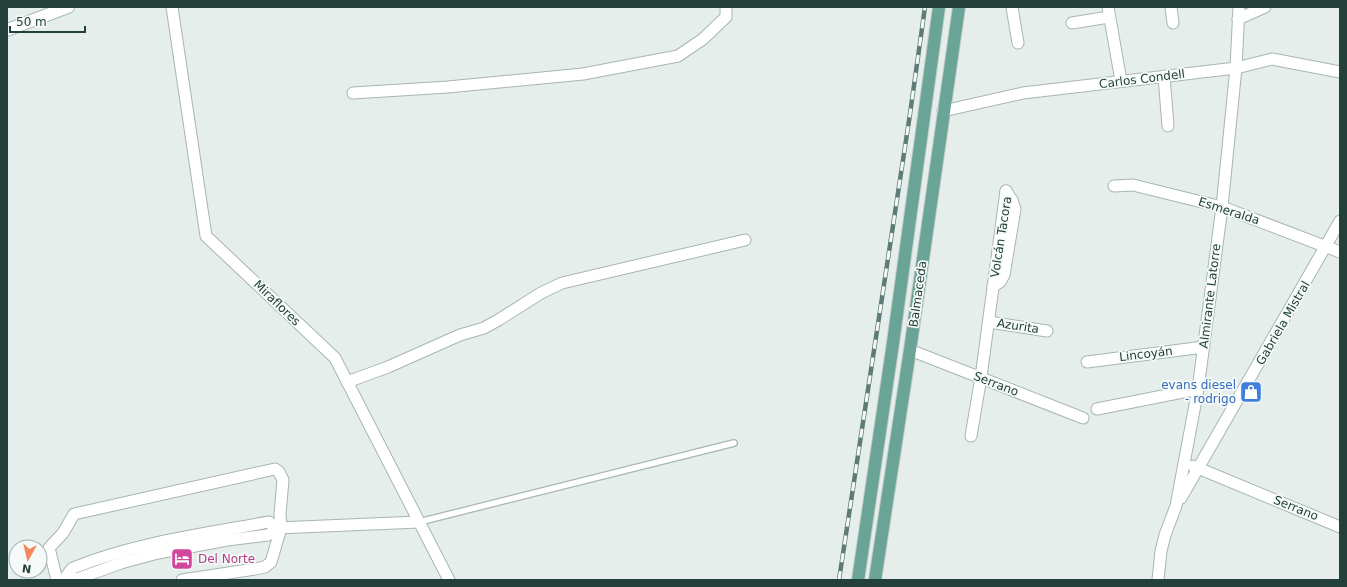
<svg xmlns="http://www.w3.org/2000/svg" width="1347" height="587" viewBox="0 0 1347 587" font-family="'DejaVu Sans',sans-serif">
<style>
.lines{fill:none;stroke-linecap:round;stroke-linejoin:round}
.lane-casing{stroke:#a7b6b2;stroke-width:8}
.street-casing{stroke:#a7b6b2;stroke-width:13}
.secondary-casing{stroke:#a3bab3;stroke-width:14}
.primary-casing{stroke:#c1cac8;stroke-width:14}
.lane{stroke:#fff;stroke-width:5.5}
.street{stroke:#fff;stroke-width:11}
.secondary{stroke:#fff;stroke-width:12}
.primary{stroke:#69a497;stroke-width:12}
.rail-casing{stroke:#5e7c75;stroke-width:4.5}
.rail{stroke:#f5faf8;stroke-width:3;stroke-dasharray:9;stroke-linecap:butt}
.labels{text-anchor:middle;stroke-width:3.5;stroke-linejoin:round;paint-order:stroke}
.street-label{font-size:12px;fill:#23403a;stroke:#f5faf8}
.shop-label{font-size:12px;fill:#366cbe;stroke:#f5faf8;text-anchor:end}
.hotel-label{font-size:12px;fill:#b23c85;stroke:#f5faf8;text-anchor:start}
</style>
<rect width="100%" height="100%" fill="#e5eeea"/>
<g class="lines">
<g class="lane-casing">
<polyline id="lane" points="419,522 734,443"/>
</g>
<g class="street-casing">
<g id="street">
<polyline points="172,7 206,236 335,358 449,580"/>
<polyline points="1012,7 1018,43"/>
<polyline points="1108,7 1121,81"/>
<polyline points="1171,7 1173,23"/>
<polyline points="1238,19 1265,7"/>
<polyline points="1072,23 1109,17"/>
<polyline points="1164,76 1168,126"/>
<polyline points="353,93 448,87 583,74 678,56 703,39 726,17 726,7"/>
<polyline points="943,111 1023,93 1236,68 1272,59 1340,72"/>
<polyline points="1114,186 1133,185 1222,207 1340,252"/>
<polyline points="993,286 1000,282 1004,275 1015,209 1012,200 1006,191"/>
<polyline points="989,322 1047,331"/>
<polyline points="910,350 1083,418"/>
<polyline points="1087,362 1204,347"/>
<polyline points="347,382 388,367 460,335 484,328 500,319 541,293 562,283 745,240"/>
<polyline points="1097,409 1198,389"/>
<polyline points="971,436 981,377 1006,191"/>
<polyline points="1193,466 1340,527"/>
<polyline points="1181,498 1340,221"/>
<polyline points="66,578 77,579 121,563 158,553 227,540 268,535 277,528 419,522"/>
<polyline points="57,580 49,548 63,533 74,514 275,469 279,472 283,480 280,514 281,528 271,562 265,567 255,569 182,580"/>
<path d="M63,580C68,576 67,573 73,568C135,543 203,534 269,522L277,528"/>
<polyline points="1158,580 1161,551 1165,535 1176,506 1198,389 1222,207 1236,68 1239,7"/>
</g>
</g>
<g class="secondary-casing">
<polyline id="secondary" points="7,30 68,7"/>
</g>
<g class="primary-casing">
<g id="primary">
<polyline points="858,580 893,343 939,7"/>
<polyline points="875,580 910,350 959,7"/>
</g>
</g>
<use href="#lane" class="lane"/>
<use href="#street" class="street"/>
<use href="#secondary" class="secondary"/>
<use href="#primary" class="primary"/>
<g class="rail-casing">
<polyline id="rail" points="839,580 910,114 925,7"/>
</g>
<use href="#rail" class="rail"/>
</g>
<defs>
<g id="shop-square" transform="scale(1.15)"><rect x="-9" y="-9" width="18" height="18" rx="4" fill="#3f7fe0" stroke="#f5faf8"/><path d="M-5-2.5h2.3a2.7 3.5 0 0 1 5.4 0H5L5.5 6h-11ZM-1.5-2.5h3a1.5 2.3 0 0 0-3 0Z" fill="#fff"/></g>
<g id="hotel-square" transform="scale(1.15)"><rect x="-9" y="-9" width="18" height="18" rx="4" fill="#d1479c" stroke="#f5faf8"/><path d="M-6-4.5h1.5V1H6V5H4.5V3h-9V5H-6ZM-4 0a1.8 1.8 0 1 1 3.6 0ZM.5 0V-2.5h3Q6-2.5 6 0Z" fill="#fff"/></g>
</defs>
<g fill-rule="evenodd">
<use href="#shop-square" x="1251" y="392"/>
<use href="#hotel-square" x="182" y="559"/>
</g>
<g class="labels">
<g class="street-label">
<text transform="translate(1142 79) rotate(-7)" y="4">Carlos Condell</text>
<text transform="translate(1229 211) rotate(18)" y="4">Esmeralda</text>
<text transform="translate(1001 237) rotate(-81)" y="4">Volcán Tacora</text>
<text transform="translate(918 294) rotate(-82)" y="4">Balmaceda</text>
<text transform="translate(1210 296) rotate(-83)" y="4">Almirante Latorre</text>
<text transform="translate(277 303) rotate(44)" y="4">Miraflores</text>
<text transform="translate(1283 323) rotate(-60)" y="4">Gabriela Mistral</text>
<text transform="translate(1018 326) rotate(9)" y="4">Azurita</text>
<text transform="translate(1146 354) rotate(-7)" y="4">Lincoyán</text>
<text transform="translate(996 384) rotate(21)" y="4">Serrano</text>
<text transform="translate(1296 508) rotate(22)" y="4">Serrano</text>
</g>
<g class="shop-label">
<text x="1236" y="389">evans diesel<tspan x="1236" dy="14">- rodrigo</tspan></text>
</g>
<g class="hotel-label">
<text x="198" y="563">Del Norte</text>
</g>
</g>
<rect width="1347" height="587" fill="none" stroke="#23403a" stroke-width="16"/>
<g transform="translate(28 559) rotate(188)"><circle r="19" fill="#f5faf8" stroke="#a1b0ac"/>
<path d="M0-3L7 15L0 10L-7 15Z" fill="#f3885e"/>
<text y="-6" font-size="11" font-weight="bold" text-anchor="middle" fill="#23403a">N</text>
</g>
<path d="M10 26v6h75v-6" fill="none" stroke="#23403a" stroke-width="2"/>
<text x="16" y="26" font-size="12" fill="#23403a" stroke="#f5faf8" stroke-width="3" paint-order="stroke">50 m</text>
</svg>
